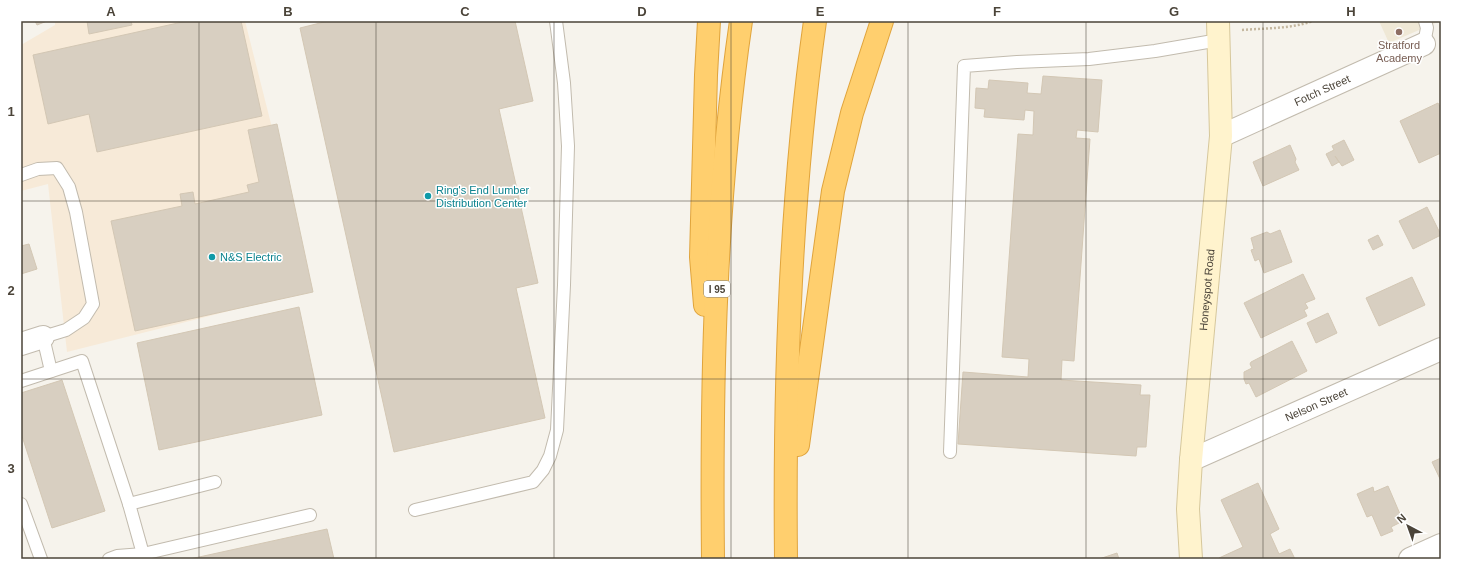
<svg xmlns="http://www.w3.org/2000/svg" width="1462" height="580" viewBox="0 0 1462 580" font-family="Helvetica,sans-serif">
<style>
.commercial{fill:#f7ead8}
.education{fill:#efe8d6}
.building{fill:#d8cfc1;stroke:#d3c7b4}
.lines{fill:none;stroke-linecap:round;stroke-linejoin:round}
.service-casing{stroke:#c2bbae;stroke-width:14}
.minor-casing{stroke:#c2bbae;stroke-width:24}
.secondary-casing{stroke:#d6c79b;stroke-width:24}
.motorway-casing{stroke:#e0a43c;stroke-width:24}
.path{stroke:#c4b79f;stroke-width:2.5;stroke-dasharray:2 2;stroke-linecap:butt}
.service{stroke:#fff;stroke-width:12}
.minor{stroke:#fff;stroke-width:22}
.secondary{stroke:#fff3cd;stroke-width:22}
.motorway{stroke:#ffcf6e;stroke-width:22}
.grid{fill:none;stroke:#4b4439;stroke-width:1;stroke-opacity:0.55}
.education-dot{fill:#8d6e63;stroke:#fff;stroke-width:1.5}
.culture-dot{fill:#0f9aa8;stroke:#fff;stroke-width:1.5}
.labels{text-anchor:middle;stroke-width:3;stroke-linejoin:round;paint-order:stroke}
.shield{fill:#fff;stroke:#817c74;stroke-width:1}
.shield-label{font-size:10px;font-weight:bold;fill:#4b4439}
.education-label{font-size:11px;fill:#785e54;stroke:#fff}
.street-label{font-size:11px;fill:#4b4439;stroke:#fff}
.culture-label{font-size:11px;fill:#0d838f;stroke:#fff;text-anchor:start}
.neatline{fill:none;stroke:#4b4439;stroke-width:1.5}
.grid-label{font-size:13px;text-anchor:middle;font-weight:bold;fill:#4b4439}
</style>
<rect width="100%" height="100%" fill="#f6f3ec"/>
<polygon class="commercial" points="55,21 245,21 313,290 67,352 48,184 21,191 21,45 55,25"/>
<polygon class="education" points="1379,21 1440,21 1389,43"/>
<g class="building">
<polygon points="35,21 47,21 37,25"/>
<polygon points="87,21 131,21 132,25 89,34"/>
<polygon points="187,21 241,21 262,116 97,152 89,114 48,124 33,55"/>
<polygon points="328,21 515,21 533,101 499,109 538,283 516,288 545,418 394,452 300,28"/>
<polygon points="1043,76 1102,80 1098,132 1077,130 1076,138 1090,139 1074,361 1062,360 1061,380 1141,385 1140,395 1150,395 1146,447 1137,447 1136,456 958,444 963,372 1028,377 1029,359 1002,357 1018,134 1033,135 1034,111 1025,110 1024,120 984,117 985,109 975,108 976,88 988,89 989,80 1028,83 1027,93 1041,94"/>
<polygon points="1438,103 1441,109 1441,153 1419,163 1400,121"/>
<polygon points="277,124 313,292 135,331 111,221 182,206 180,194 193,192 195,204 249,192 247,185 259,182 248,130"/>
<polygon points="1344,140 1354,160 1342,166 1335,156 1339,162 1332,166 1326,154 1334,150 1332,146"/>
<polygon points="1290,145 1296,159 1295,162 1299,170 1263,186 1253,162"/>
<polygon points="1427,207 1441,235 1413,249 1399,221"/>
<polygon points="1280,230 1292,262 1264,273 1259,259 1255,261 1251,250 1254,249 1251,238 1267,232 1270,234"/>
<polygon points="1378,235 1383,245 1373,250 1368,240"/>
<polygon points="29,244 37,269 21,274 21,246"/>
<polygon points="1303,274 1315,299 1305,303 1308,308 1304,310 1307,316 1261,338 1244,303"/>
<polygon points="1412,277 1425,305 1379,326 1366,298"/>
<polygon points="299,307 322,415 159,450 137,343"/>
<polygon points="1328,313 1337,333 1316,343 1307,323"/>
<polygon points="1292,341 1307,371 1256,397 1249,383 1246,384 1244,379 1244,372 1252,368 1250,364 1251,362"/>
<polygon points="62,380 105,511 52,528 21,433 21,393"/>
<polygon points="1441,458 1441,481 1432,462"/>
<polygon points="1258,483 1279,529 1270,534 1279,554 1290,549 1295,559 1220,559 1219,558 1243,547 1221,500"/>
<polygon points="1388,486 1403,521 1391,527 1393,531 1381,536 1372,515 1367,517 1357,494 1373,487 1374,492"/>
<polygon points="327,529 334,559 190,559"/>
<polygon points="1117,553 1119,559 1099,559"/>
</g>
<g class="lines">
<g class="service-casing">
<g id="service">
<polyline points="1424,44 1427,28 1425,21"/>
<polyline points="21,175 38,169 57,168 69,187 76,212 93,304 84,318 66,330 43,337 51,371"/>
<polyline points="21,381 82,361 129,504 143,554 310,515"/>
<polyline points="950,452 964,66 1017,62 1089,59 1155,51 1219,40"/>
<polyline points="21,504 41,559"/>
<polyline points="129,504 215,482"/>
<polyline points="415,510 533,482 543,470 550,456 557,430 564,285 568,146 564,83 556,21"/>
<polyline points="109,559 117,556 143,554 145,559"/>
</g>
</g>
<g class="minor-casing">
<g id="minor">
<path id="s1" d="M1221,136L1424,44"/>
<polyline points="21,344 43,337"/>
<path id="s2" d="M1191,460L1441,349"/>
<polyline points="1410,559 1441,545"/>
</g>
</g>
<g class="secondary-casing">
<g id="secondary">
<path id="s3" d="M1191,559L1188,509L1191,460L1221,136L1218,21"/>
</g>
</g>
<g class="motorway-casing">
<g id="motorway">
<polyline points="705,305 701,257 706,75 709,21"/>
<polyline points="798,445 833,191 852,113 882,21"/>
<path d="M713,559C711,380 715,199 741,21"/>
<path d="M786,559C784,379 790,199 815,21"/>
</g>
</g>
<path class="path" d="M1242,30C1266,28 1290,29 1313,21"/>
<use href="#service" class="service"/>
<use href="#minor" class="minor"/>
<use href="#secondary" class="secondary"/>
<use href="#motorway" class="motorway"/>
</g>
<path class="grid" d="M199,21V559M376,21V559M554,21V559M731,21V559M908,21V559M1086,21V559M1263,21V559M21,201H1441M21,379H1441"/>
<circle class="education-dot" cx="1399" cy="32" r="4"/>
<g class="culture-dot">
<circle cx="428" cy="196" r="4"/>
<circle cx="212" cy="257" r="4"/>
</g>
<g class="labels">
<rect class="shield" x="704" y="281" width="26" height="16" rx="3"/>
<g class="shield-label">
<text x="717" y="293">I 95</text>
</g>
<g class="education-label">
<text x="1399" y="49">Stratford<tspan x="1399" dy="13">Academy</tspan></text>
</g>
<g class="street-label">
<text dy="4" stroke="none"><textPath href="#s1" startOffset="111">Fotch Street</textPath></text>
<text dy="4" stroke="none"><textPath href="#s3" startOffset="270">Honeyspot Road</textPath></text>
<text dy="4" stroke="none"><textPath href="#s2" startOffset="137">Nelson Street</textPath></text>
</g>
<g class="culture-label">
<text x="436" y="194">Ring's End Lumber<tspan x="436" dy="13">Distribution Center</tspan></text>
<text x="220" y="261">N&amp;S Electric</text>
</g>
</g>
<rect width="1462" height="580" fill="none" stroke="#ffffff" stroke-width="44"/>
<g transform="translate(1408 526) rotate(319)" stroke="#ffffff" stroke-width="3" paint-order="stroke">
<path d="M0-3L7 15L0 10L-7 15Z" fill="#4b4439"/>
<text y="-6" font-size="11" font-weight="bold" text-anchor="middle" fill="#4b4439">N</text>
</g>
<rect x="22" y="22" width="1418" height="536" class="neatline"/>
<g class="grid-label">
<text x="111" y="16">A</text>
<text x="288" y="16">B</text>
<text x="465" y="16">C</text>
<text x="642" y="16">D</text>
<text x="820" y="16">E</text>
<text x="997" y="16">F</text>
<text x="1174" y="16">G</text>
<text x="1351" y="16">H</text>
<text x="11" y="116">1</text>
<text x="11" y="295">2</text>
<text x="11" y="473">3</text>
</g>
</svg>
